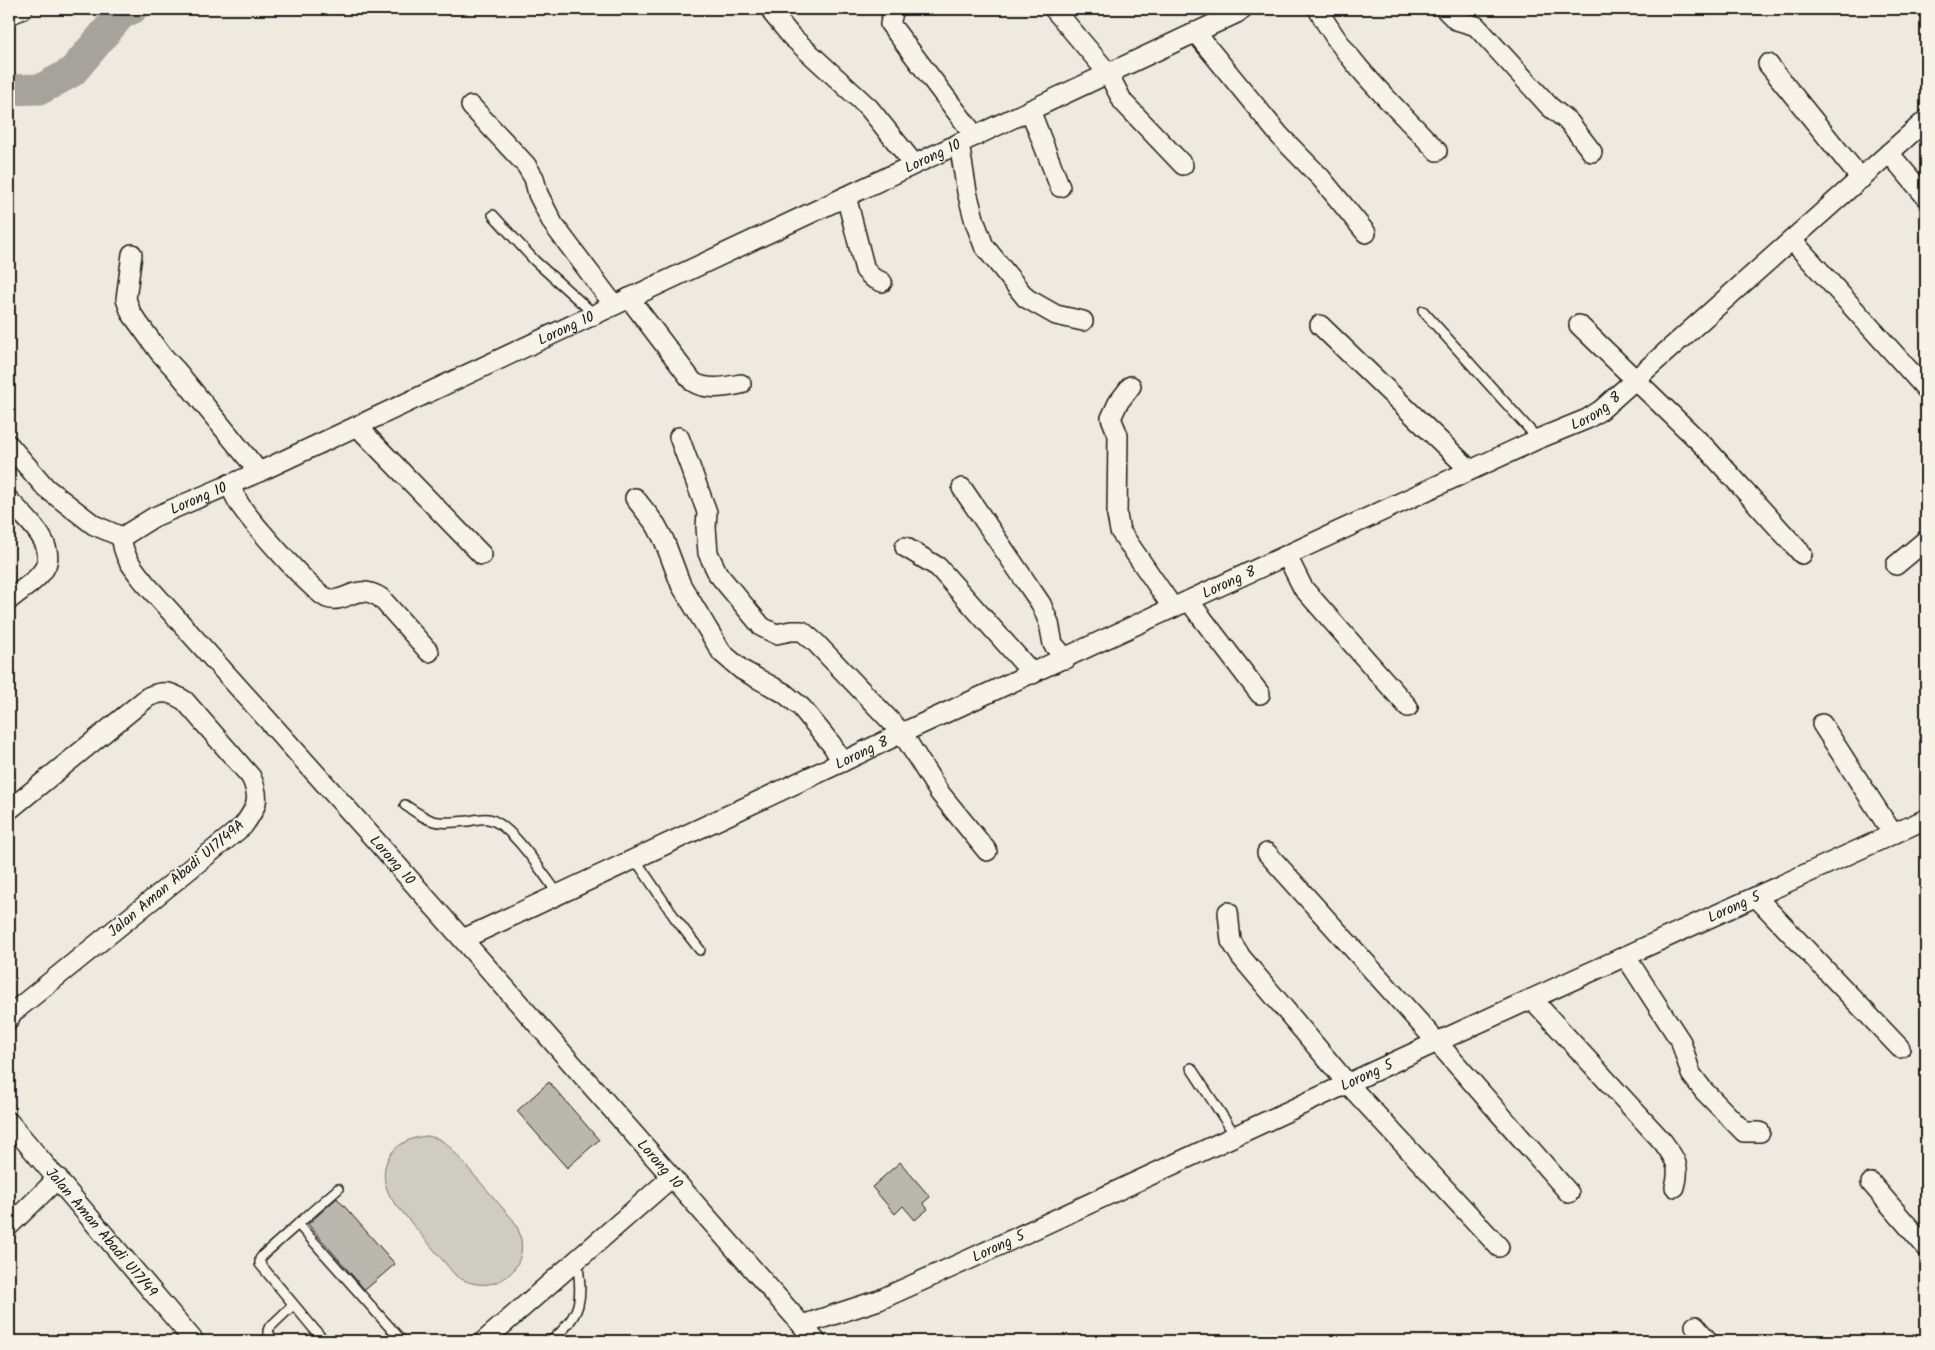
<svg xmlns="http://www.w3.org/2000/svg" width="1935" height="1350" viewBox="0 0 1935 1350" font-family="Kalam,sans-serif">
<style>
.green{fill:#cfccc3;stroke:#767470}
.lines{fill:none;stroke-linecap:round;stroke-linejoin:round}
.river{stroke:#a6a39d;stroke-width:31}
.building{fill:#bab7af;stroke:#1c1c1c}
.lane-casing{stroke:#1c1c1c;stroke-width:12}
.street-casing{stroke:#1c1c1c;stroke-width:22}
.lane{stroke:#f7f3e8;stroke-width:9}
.street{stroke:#f7f3e8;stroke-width:19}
.labels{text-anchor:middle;stroke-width:4;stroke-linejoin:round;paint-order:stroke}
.street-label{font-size:15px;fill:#1c1c1c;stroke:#f7f3e8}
</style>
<rect width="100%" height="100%" fill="#eeeae0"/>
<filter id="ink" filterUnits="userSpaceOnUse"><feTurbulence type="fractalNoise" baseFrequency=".02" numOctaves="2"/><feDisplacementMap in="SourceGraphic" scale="10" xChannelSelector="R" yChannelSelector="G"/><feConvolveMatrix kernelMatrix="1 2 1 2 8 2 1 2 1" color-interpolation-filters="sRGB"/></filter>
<g filter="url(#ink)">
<path class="green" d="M428,1136L439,1139L448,1145L514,1221C539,1263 497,1302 456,1276L393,1201C372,1169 391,1138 428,1136Z"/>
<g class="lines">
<polyline class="river" points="9,90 41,89 72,72 121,14 132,9"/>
</g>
<g class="building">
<polygon points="549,1082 599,1140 567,1168 517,1111"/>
<polygon points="900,1162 930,1197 923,1203 928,1209 915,1220 903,1206 895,1214 872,1187"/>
<polygon points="337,1198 395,1264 365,1290 308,1224"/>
</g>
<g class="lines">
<g class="lane-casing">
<g id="lane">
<polyline points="493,215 535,261 594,314"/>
<polyline points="1423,311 1538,439"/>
<path d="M405,805C433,824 434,824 468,821C474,820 482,818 488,819C510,822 544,875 558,894"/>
<polyline points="635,859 675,918 700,950"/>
<polyline points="1191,1068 1235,1135"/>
<polyline points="298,1224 338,1189"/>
<polyline points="272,1341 268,1331 269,1328 293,1305"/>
<polyline points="324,1341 260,1264 260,1259 263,1255 298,1224 402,1341"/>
<path d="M551,1341C582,1315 583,1299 577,1260"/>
</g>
</g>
<g class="street-casing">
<g id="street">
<polyline points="894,9 890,24 975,136"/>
<polyline points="1054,9 1108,73 1123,102 1183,165"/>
<path d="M1318,9C1345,61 1397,108 1437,151"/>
<polyline points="1445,9 1456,20 1476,26 1550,107 1569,122 1592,152"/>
<polyline points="773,14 791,36 869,108 914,164"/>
<polyline points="9,15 23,9"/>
<polyline points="1195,32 1280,136 1321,178 1366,233"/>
<polyline points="1768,64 1861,179"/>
<polyline points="471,106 526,165 534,178 538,194 553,224 614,305"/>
<polyline points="1030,110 1060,187"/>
<polyline points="959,143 967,192 975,222 984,246 1026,298 1056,315 1083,321"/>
<polyline points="1889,153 1926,197"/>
<polyline points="846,196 865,270 873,278 882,282"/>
<polyline points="1792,240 1926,389"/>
<polyline points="132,254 126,299 131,313 160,353 176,370 259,472"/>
<path d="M629,298L693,382C707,391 725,387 741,384"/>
<polyline points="1320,325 1470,470"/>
<polyline points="1579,325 1707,449 1802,554"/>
<polyline points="1131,386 1118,403 1111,418 1118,435 1117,515 1120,531 1173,608"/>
<polyline points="357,426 482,555"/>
<polyline points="679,437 707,512 706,527 708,553 718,574 762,627 776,634 791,631 802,631 816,643 902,733 939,792 987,851"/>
<polyline points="9,445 46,488 94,525 122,537"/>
<path d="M229,484C233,491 236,499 240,505C251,521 312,592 327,598C346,605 355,581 381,598L429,652"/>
<polyline points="962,488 1041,604 1049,623 1053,644 1066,659"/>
<polyline points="635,498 656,525 664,540 681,585 722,653 742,670 784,693 801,707 832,745 842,762"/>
<path d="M9,500C24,517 62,547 42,572C34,583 19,591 9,600"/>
<path id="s1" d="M122,537L154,517L259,472L1237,13L1242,9"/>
<path id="s2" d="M122,537C122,556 134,569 145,583L376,841L816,1341"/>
<polyline points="905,547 938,567 1033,674"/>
<polyline points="1287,556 1303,588 1408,707"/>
<polyline points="1896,565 1926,540"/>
<polyline points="1189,601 1260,694"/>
<polyline points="1822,724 1893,834"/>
<path d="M9,810L148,697C164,690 171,692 185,701L251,777C261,799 257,807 243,826L12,1013L9,1019"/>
<polyline points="1267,853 1437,1042 1569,1193"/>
<polyline points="1756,897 1900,1048"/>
<polyline points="1228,912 1231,941 1241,957 1347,1083 1499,1247"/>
<path id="s3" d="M463,939L842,762L902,733L1538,439L1587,419L1601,410L1926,120"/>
<polyline points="1626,957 1681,1042 1691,1074 1704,1091 1744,1132 1760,1132"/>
<path d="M1532,999L1663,1142C1675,1159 1681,1166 1675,1187"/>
<path id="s4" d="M9,1122L194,1341"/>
<polyline points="1871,1183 1926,1247"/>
<polyline points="9,1226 58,1178"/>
<path id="s5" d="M802,1325L879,1300L970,1259L1437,1042L1926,819"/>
<polyline points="1695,1326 1708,1341"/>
<polyline points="484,1341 672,1177"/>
</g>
</g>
<use href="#lane" class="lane"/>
<use href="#street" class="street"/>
</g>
</g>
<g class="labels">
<g class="street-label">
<text dy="5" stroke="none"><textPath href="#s1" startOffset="896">Lorong 10</textPath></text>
<text dy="5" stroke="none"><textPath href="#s1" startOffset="491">Lorong 10</textPath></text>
<text dy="5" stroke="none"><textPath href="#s3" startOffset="1250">Lorong 8</textPath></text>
<text dy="5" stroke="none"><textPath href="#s1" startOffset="86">Lorong 10</textPath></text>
<text dy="5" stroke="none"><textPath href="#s3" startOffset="845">Lorong 8</textPath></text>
<text dy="5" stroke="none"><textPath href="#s3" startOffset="440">Lorong 8</textPath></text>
<text dy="5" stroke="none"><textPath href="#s2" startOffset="424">Lorong 10</textPath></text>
<text transform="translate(176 878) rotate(-40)" y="5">Jalan Aman Abadi U17/49A</text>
<text dy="5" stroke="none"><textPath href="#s5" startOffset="1022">Lorong 5</textPath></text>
<text dy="5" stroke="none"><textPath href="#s5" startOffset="618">Lorong 5</textPath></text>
<text dy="5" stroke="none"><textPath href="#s2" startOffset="829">Lorong 10</textPath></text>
<text dy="5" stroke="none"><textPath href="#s4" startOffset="144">Jalan Aman Abadi U17/49</textPath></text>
<text dy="5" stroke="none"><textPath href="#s5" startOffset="212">Lorong 5</textPath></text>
</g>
</g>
<rect width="1935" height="1350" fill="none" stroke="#f7f3e8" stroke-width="30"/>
<rect x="15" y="15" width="1905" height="1320" fill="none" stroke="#1c1c1c" stroke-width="2" filter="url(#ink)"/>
</svg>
